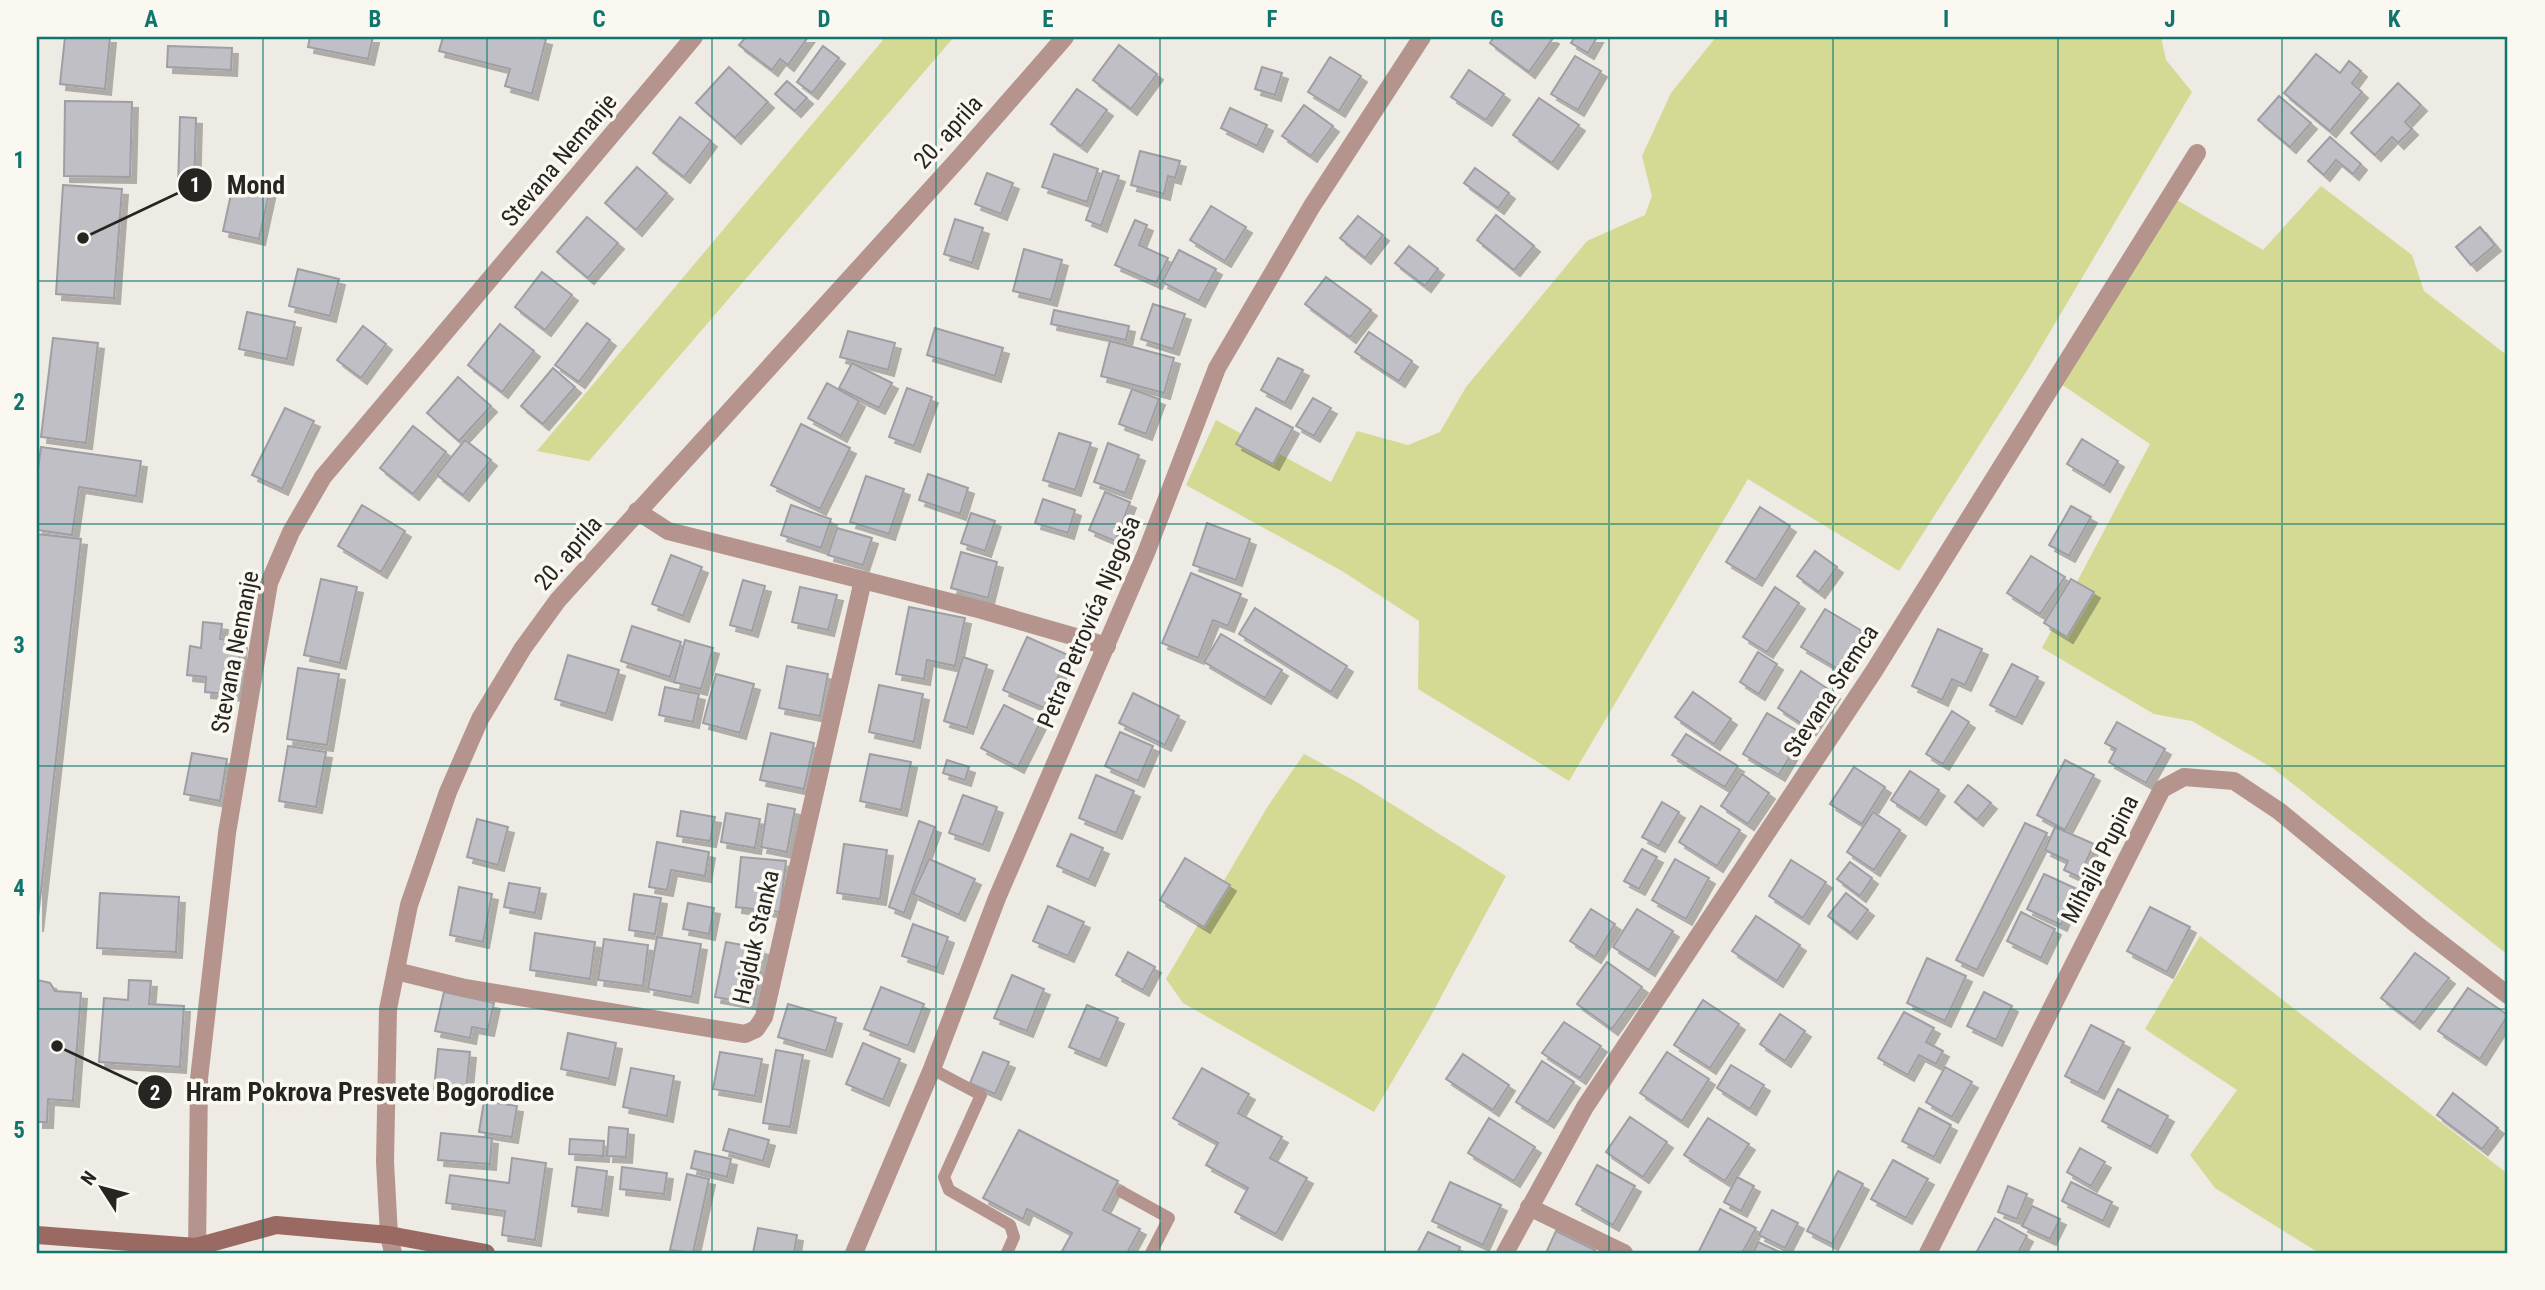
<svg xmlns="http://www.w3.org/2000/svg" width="2545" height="1290" viewBox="0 0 2545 1290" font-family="'Roboto Condensed',sans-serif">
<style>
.green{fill:#d4da93}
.building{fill:#c0bfc5;stroke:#9f9ea4;stroke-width:2;filter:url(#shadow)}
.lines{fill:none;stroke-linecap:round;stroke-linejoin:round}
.lane{stroke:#b6948e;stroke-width:12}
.street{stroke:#b6948e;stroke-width:18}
.secondary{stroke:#9a6a62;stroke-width:18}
.grid{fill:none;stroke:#0f766e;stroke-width:2;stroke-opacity:0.55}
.labels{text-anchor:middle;stroke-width:7;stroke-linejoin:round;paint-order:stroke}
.street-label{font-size:24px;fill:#262522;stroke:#fbf7f1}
.leader{fill:none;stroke:#262522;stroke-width:2.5}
.callout-dot{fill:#262522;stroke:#fbf7f1;stroke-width:2.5}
.mark-label{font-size:21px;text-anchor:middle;font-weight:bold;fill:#fff}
.callout-label{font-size:26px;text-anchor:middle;font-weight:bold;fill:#262522;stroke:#fbf7f1;stroke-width:7;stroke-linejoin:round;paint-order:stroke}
.neatline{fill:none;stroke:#0f766e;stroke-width:2.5}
.grid-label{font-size:23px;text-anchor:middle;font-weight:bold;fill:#0f766e}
</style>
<defs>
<filter id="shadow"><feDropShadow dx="6" dy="6" stdDeviation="0" flood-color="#0004"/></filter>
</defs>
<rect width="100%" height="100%" fill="#eeeae4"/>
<g class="green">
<polygon points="875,37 954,37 589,461 537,451 883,40"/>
<polygon points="1716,37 2161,37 2166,60 2192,92 2028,369 1899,571 1748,479 1569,781 1418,689 1419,621 1342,571 1186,485 1216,420 1331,482 1357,431 1408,445 1440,432 1466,387 1587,241 1645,215 1652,196 1642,156 1671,93"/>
<polygon points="2321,186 2412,255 2424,291 2508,356 2508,955 2274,769 2192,721 2154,714 2042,648 2150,444 2049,376 2163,192 2263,250"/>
<polygon points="1304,754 1355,781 1506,876 1428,1021 1374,1112 1183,1003 1166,979 1268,806"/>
<polygon points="2200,936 2508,1174 2508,1253 2319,1253 2215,1188 2190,1155 2237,1090 2145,1029"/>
</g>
<g class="building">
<polygon points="65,37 110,37 105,89 60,84"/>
<polygon points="310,37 373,37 368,59 308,47"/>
<polygon points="443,37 537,37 546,39 532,94 505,86 510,69 439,51"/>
<polygon points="746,37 808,37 788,65 780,59 772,70 739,45"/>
<polygon points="1494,37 1551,37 1553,38 1529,72 1490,43"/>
<polygon points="1575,37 1597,37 1588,53 1571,43"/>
<polygon points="1119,45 1157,74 1131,109 1093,80"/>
<polygon points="168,46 232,48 231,70 167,67"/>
<polygon points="823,46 839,58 812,93 797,82"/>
<polygon points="2316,54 2340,73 2349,61 2361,71 2352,83 2362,92 2330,131 2284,93"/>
<polygon points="1575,56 1601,71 1578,110 1551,94"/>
<polygon points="1330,57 1361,76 1339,111 1308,92"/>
<polygon points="729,67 768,102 735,138 696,103"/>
<polygon points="1262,67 1282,73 1275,95 1255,89"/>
<polygon points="1469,70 1504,94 1486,120 1451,97"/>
<polygon points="787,81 807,98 795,111 775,94"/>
<polygon points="2398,83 2421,105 2405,122 2412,129 2398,143 2392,137 2375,155 2351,133"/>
<polygon points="1077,89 1107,110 1081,146 1051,124"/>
<polygon points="2279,96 2311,123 2290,147 2258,120"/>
<polygon points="1539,98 1579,125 1552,163 1513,135"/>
<polygon points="65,101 132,102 130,177 64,176"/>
<polygon points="1304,105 1333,126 1311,156 1282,136"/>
<polygon points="1230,108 1267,125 1257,146 1221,128"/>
<polygon points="180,117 196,118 194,190 178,189"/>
<polygon points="680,117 711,141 684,177 653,153"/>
<polygon points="2330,137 2361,164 2353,174 2336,160 2324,175 2308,161"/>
<polygon points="1140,151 1180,161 1175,178 1168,176 1164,194 1131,185"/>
<polygon points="1054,154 1098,169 1087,202 1042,187"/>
<polygon points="637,167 667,193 636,230 605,203"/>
<polygon points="1475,168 1509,193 1498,208 1464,183"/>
<polygon points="1103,171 1119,176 1101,226 1086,220"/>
<polygon points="987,173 1013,183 1001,214 975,204"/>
<polygon points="235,176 271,184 259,239 223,231"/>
<polygon points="63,185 122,189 114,298 56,294"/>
<polygon points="1211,206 1246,227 1225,261 1190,240"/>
<polygon points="1496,215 1534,246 1514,270 1477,240"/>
<polygon points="1358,216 1383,235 1365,258 1340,238"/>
<polygon points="587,217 618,243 588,278 557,252"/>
<polygon points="955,219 983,228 972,263 944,254"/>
<polygon points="1135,220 1147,225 1139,245 1168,258 1156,283 1115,265"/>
<polygon points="2480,227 2495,245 2471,265 2456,247"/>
<polygon points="1409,246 1438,269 1425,286 1395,263"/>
<polygon points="1024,249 1062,260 1051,300 1013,291"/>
<polygon points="1179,250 1216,269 1199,301 1162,282"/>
<polygon points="298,269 339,279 330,316 289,306"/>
<polygon points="542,272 572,295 545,330 515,307"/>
<polygon points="1326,277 1371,310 1350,337 1305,304"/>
<polygon points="1153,304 1185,314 1173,349 1141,339"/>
<polygon points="1054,310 1129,326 1126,340 1051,324"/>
<polygon points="247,312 295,322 287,359 239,349"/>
<polygon points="587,323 610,340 579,382 555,365"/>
<polygon points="500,324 534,351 502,392 468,365"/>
<polygon points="363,326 386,344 361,378 337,360"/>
<polygon points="935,328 1003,348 995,376 927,355"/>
<polygon points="848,331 895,343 888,370 840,357"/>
<polygon points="1369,332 1412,361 1399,381 1355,352"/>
<polygon points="53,338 98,343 86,443 41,437"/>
<polygon points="1110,341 1174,358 1164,393 1101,376"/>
<polygon points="1278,358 1303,370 1285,403 1261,390"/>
<polygon points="852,363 892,383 879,408 839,388"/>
<polygon points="553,368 575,387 543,424 521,406"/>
<polygon points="458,377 491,406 459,441 427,413"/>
<polygon points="827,383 859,401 841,436 808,418"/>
<polygon points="907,388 932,397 914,446 889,437"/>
<polygon points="1132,389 1159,399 1146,434 1119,424"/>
<polygon points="1313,398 1331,408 1314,436 1296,426"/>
<polygon points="285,408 314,421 282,489 252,475"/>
<polygon points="1256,408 1293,428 1273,464 1236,444"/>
<polygon points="801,424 850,448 820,509 771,485"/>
<polygon points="413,426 446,452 413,494 380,468"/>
<polygon points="1059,433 1091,443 1075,490 1043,480"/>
<polygon points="2082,439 2118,461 2104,486 2067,464"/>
<polygon points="465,440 491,460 463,495 437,475"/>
<polygon points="1108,443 1139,455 1125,493 1094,482"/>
<polygon points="41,447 141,461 136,496 79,487 72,535 37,530 37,476"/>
<polygon points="928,474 968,488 960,514 919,500"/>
<polygon points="866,476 904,489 889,534 850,522"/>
<polygon points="1105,492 1130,502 1115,541 1089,530"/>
<polygon points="1043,499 1075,510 1068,533 1035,523"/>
<polygon points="362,505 405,531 381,572 338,546"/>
<polygon points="791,505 831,519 821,548 781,535"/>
<polygon points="2071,506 2091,517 2069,556 2049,545"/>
<polygon points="1760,507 1790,526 1756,580 1726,562"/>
<polygon points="971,513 995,521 985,551 961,543"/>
<polygon points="1207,523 1250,539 1236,580 1193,565"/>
<polygon points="837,528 872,538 863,565 828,555"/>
<polygon points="37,534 81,539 37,926"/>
<polygon points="1815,551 1837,567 1819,592 1797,576"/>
<polygon points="961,552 997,562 988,598 951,588"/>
<polygon points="671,555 702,567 683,616 652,604"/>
<polygon points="2031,556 2065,577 2040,614 2007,593"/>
<polygon points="1191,573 1241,594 1228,626 1213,620 1198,658 1162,643"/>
<polygon points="321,579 357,587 340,663 304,655"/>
<polygon points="2071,579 2094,592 2067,637 2044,623"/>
<polygon points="743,580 765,586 752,631 730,625"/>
<polygon points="800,587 837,595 828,630 792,622"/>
<polygon points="1775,587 1799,603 1767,652 1743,637"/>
<polygon points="909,607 965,618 955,666 927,660 924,679 896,674"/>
<polygon points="1255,608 1347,666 1331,692 1239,634"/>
<polygon points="1825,609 1862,631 1838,669 1801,647"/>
<polygon points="203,622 222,624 220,639 241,642 236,695 205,692 206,677 187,675 190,646 201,648"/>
<polygon points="632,626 681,642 670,677 621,661"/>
<polygon points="1938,629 1982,649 1965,685 1952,679 1942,700 1912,686"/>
<polygon points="1221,634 1282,670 1265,698 1204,662"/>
<polygon points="1027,637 1068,655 1044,708 1003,690"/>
<polygon points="685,640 713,648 701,689 674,682"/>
<polygon points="1758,652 1777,664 1759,694 1740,682"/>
<polygon points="568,655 619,670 606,714 555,699"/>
<polygon points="963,657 987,665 967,728 944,721"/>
<polygon points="2012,664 2038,677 2016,718 1990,705"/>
<polygon points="787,666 828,674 820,716 779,708"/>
<polygon points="298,668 339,674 327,745 287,739"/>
<polygon points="1801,671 1834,693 1810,729 1778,708"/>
<polygon points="716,674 754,684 740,733 703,723"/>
<polygon points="879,685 923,694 914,742 869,732"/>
<polygon points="665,687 699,694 693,722 659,715"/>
<polygon points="1693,692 1731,719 1714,744 1675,717"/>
<polygon points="1133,693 1179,716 1165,745 1119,723"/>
<polygon points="1004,705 1040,723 1018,767 981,748"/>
<polygon points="1952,711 1969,722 1943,764 1926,754"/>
<polygon points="1767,713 1803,734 1779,775 1743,754"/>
<polygon points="2117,722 2165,749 2146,783 2109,762 2116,749 2105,743"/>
<polygon points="1120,732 1153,746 1138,781 1105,766"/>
<polygon points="771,733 814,743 804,789 760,780"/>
<polygon points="1686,734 1738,766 1725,787 1672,755"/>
<polygon points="288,746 326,752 316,807 279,801"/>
<polygon points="192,753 227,759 220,801 184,794"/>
<polygon points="870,754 911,762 901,810 860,801"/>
<polygon points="947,760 969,767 965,780 943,773"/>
<polygon points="2065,760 2094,775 2065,830 2037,815"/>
<polygon points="1854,767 1885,787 1862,824 1830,804"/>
<polygon points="1910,771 1939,790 1920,819 1891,800"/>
<polygon points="1742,774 1769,793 1748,824 1721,806"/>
<polygon points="1096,775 1134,791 1116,833 1079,818"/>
<polygon points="1968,785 1991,803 1977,820 1955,802"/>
<polygon points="963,795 997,807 983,845 949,833"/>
<polygon points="1662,802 1679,812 1659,846 1642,837"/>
<polygon points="768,804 795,809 787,852 761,847"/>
<polygon points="1701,806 1740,830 1717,866 1679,842"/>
<polygon points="681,811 715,817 710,841 677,836"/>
<polygon points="1873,812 1900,830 1874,870 1847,852"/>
<polygon points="726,813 760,819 755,848 721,842"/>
<polygon points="477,819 508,827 498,865 467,857"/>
<polygon points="919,821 935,827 904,913 889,907"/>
<polygon points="2025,823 2047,833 1977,970 1956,960"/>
<polygon points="2055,827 2094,844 2079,877 2064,870 2068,861 2045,850"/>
<polygon points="1071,834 1103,848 1089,880 1057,866"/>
<polygon points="657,842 709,852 705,876 671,870 667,890 649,887"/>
<polygon points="844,844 887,850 880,899 837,893"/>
<polygon points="1642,849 1657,857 1639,889 1624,881"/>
<polygon points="741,857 786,861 780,912 736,907"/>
<polygon points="1185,858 1230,885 1204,927 1160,900"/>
<polygon points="929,859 975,879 959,915 913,894"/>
<polygon points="1675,859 1709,878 1686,919 1652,900"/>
<polygon points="1791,860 1826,882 1803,918 1769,896"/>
<polygon points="1850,862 1872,878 1860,896 1837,879"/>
<polygon points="2044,874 2077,889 2061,925 2027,909"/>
<polygon points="509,883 540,888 535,913 504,907"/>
<polygon points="459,887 492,894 483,942 450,935"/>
<polygon points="100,893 179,897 176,952 97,948"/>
<polygon points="1846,893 1868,910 1851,933 1828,916"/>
<polygon points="634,894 661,898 655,934 629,930"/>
<polygon points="688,903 714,908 709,934 683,929"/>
<polygon points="1048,906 1084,922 1068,956 1033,941"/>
<polygon points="2150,907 2190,927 2167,972 2127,951"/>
<polygon points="1591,909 1615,924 1595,957 1570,941"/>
<polygon points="1637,909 1673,931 1649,970 1613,947"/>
<polygon points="2021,912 2055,929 2041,958 2007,941"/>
<polygon points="1756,916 1800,945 1777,981 1732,951"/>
<polygon points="913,924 948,937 937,968 902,956"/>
<polygon points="535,933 595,942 590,979 530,970"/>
<polygon points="657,937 701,944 692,997 648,989"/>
<polygon points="604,939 648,945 643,986 598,980"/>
<polygon points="726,942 764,949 754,1004 715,997"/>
<polygon points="1128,952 1155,967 1143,990 1116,975"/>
<polygon points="2415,953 2449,978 2414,1023 2381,998"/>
<polygon points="1927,958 1966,976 1945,1021 1907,1003"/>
<polygon points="1607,962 1642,987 1612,1029 1577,1004"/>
<polygon points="1012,975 1044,989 1027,1031 994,1018"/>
<polygon points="37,980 50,983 55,991 81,993 73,1101 48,1099 47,1122 37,1122"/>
<polygon points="129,980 151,981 149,1004 184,1006 180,1067 99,1062 104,998 128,1000"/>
<polygon points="881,987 924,1004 908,1046 864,1029"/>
<polygon points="2468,988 2508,1015 2480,1059 2438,1031"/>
<polygon points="444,992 494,1003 488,1030 472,1027 470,1038 435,1031"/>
<polygon points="1984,992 2012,1006 1996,1040 1967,1026"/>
<polygon points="1703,1000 1739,1024 1710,1068 1674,1045"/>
<polygon points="788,1004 836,1018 826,1051 778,1037"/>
<polygon points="1087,1005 1118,1018 1100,1060 1069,1047"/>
<polygon points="1904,1012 1934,1028 1926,1042 1943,1051 1936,1064 1919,1055 1908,1075 1878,1058"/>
<polygon points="1780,1014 1805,1031 1785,1061 1760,1044"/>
<polygon points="1564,1022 1601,1046 1580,1078 1542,1053"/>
<polygon points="2091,1025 2124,1042 2098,1093 2065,1076"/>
<polygon points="568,1033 616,1043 609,1079 561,1069"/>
<polygon points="863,1043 900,1059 883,1100 846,1084"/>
<polygon points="438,1049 470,1052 466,1092 434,1089"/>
<polygon points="776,1050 803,1055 790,1127 763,1123"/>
<polygon points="720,1052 762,1059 755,1096 713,1089"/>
<polygon points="983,1052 1009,1062 995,1094 970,1083"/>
<polygon points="1667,1052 1709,1079 1682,1121 1640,1093"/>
<polygon points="1463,1054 1509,1085 1493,1110 1446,1079"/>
<polygon points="1542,1061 1574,1082 1548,1122 1516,1102"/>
<polygon points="1731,1065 1764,1085 1750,1109 1717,1088"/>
<polygon points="1945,1067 1972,1082 1952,1117 1926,1102"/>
<polygon points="631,1068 674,1076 667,1116 623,1107"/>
<polygon points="1202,1068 1249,1094 1238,1113 1282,1137 1270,1158 1307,1178 1276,1234 1235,1212 1248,1188 1206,1165 1218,1143 1173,1118"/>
<polygon points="2118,1089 2168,1116 2151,1147 2102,1121"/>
<polygon points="2453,1093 2498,1128 2482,1149 2437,1115"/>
<polygon points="484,1101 517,1106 512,1137 479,1132"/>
<polygon points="1919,1108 1951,1125 1934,1157 1902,1141"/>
<polygon points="1630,1117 1667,1142 1643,1177 1606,1152"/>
<polygon points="1489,1118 1535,1147 1514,1181 1468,1153"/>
<polygon points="1708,1118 1749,1144 1725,1181 1684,1155"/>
<polygon points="609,1127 628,1129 626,1157 607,1156"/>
<polygon points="729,1129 769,1140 763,1161 723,1150"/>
<polygon points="1019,1130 1118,1181 1103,1210 1140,1229 1127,1253 1061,1253 1072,1233 1027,1209 1023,1219 983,1198"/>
<polygon points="441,1133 492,1138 490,1164 438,1160"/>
<polygon points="570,1139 604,1141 603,1156 569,1154"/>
<polygon points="2080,1148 2105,1162 2091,1186 2067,1172"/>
<polygon points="695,1151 731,1159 727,1177 691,1168"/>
<polygon points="512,1158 546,1163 535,1240 502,1235 505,1211 446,1203 450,1175 509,1183"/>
<polygon points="1893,1160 1928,1179 1906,1218 1871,1199"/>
<polygon points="1597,1165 1635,1186 1613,1225 1576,1204"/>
<polygon points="577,1167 607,1171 602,1210 572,1206"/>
<polygon points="622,1167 667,1173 664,1194 620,1189"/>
<polygon points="1838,1171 1863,1184 1832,1244 1807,1231"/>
<polygon points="687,1174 709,1179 693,1253 670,1250"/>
<polygon points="1737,1177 1754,1186 1741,1211 1724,1202"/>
<polygon points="1450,1182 1501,1205 1483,1245 1432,1221"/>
<polygon points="2071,1182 2112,1202 2103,1221 2062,1201"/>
<polygon points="2008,1186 2027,1194 2017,1219 1998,1212"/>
<polygon points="2032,1206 2060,1219 2050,1239 2022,1226"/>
<polygon points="1720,1209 1756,1228 1742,1253 1698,1253"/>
<polygon points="1772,1210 1798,1223 1785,1248 1759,1235"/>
<polygon points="1995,1218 2027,1236 2018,1253 1976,1253"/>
<polygon points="758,1228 797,1235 794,1253 753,1253"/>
<polygon points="1556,1231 1595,1250 1593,1253 1546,1253"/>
<polygon points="1428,1232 1460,1247 1458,1253 1417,1253"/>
<polygon points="1758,1242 1782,1253 1753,1253"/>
</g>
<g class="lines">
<g class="lane">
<polyline points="932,1069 981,1095 944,1177 949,1190 1010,1225 1014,1237 1007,1253"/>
<polyline points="1122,1192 1169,1218 1151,1253"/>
</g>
<g class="street">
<polyline points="637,511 668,531 982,610 1107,646"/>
<polyline points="396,971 465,988 745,1034 756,1029 764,1017 863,580"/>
<polyline points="1529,1207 1624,1253"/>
<polyline points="197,1253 199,1079 227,833 269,583 291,532 323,477 694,37"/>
<polyline points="393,1253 389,1235 385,1162 388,1009 409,905 448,792 480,719 523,648 558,600 961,156 1065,37"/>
<polyline points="854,1253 932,1069 997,898 1146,553 1217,368 1312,206 1422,37"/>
<polyline points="1505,1253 1585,1107 1874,671 2197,153"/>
<polyline points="1928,1253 2162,789 2184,777 2234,781 2279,811 2416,924 2508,995"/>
</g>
<polyline class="secondary" points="37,1235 196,1247 276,1225 389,1235 486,1253"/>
</g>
<path class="grid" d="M263,37V1253M487,37V1253M712,37V1253M936,37V1253M1160,37V1253M1385,37V1253M1609,37V1253M1833,37V1253M2058,37V1253M2282,37V1253M37,281H2508M37,524H2508M37,766H2508M37,1009H2508"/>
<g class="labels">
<g class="street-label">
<text transform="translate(948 132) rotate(-48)" y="8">20. aprila</text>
<text transform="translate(559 160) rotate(-50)" y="8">Stevana Nemanje</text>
<text transform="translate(568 553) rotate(-49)" y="8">20. aprila</text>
<text transform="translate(1089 622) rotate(-67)" y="8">Petra Petrovića Njegoša</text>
<text transform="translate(235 652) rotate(-79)" y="8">Stevana Nemanje</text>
<text transform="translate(1831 691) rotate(-57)" y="8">Stevana Sremca</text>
<text transform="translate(2100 859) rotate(-63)" y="8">Mihajla Pupina</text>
<text transform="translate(756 937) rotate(-77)" y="8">Hajduk Stanka</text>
</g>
</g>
<path class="leader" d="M83 238L195 185M57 1046L155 1092"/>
<g class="callout-dot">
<circle cx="83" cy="238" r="7"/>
<circle cx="57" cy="1046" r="7"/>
<circle cx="195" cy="185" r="18"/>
<circle cx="155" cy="1092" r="18"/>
</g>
<g class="mark-label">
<text x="195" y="192">1</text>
<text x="155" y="1100">2</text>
</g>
<g class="callout-label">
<text x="256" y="194">Mond</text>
<text x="370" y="1101">Hram Pokrova Presvete Bogorodice</text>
</g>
<rect width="2545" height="1290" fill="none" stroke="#fbf7f1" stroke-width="77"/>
<g transform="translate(102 1188) rotate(306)" stroke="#fbf7f1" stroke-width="5" paint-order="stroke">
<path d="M0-5L12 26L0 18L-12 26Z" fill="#262522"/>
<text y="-10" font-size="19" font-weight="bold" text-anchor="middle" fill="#262522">N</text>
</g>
<rect x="38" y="38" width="2468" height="1214" class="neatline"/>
<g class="grid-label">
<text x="151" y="27">A</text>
<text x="375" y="27">B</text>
<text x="599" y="27">C</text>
<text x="824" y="27">D</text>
<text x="1048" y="27">E</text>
<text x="1272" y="27">F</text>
<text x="1497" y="27">G</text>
<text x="1721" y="27">H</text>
<text x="1946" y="27">I</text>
<text x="2170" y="27">J</text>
<text x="2394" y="27">K</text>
<text x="19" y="168">1</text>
<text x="19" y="410">2</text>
<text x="19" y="653">3</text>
<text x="19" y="896">4</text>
<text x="19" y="1138">5</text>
</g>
</svg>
